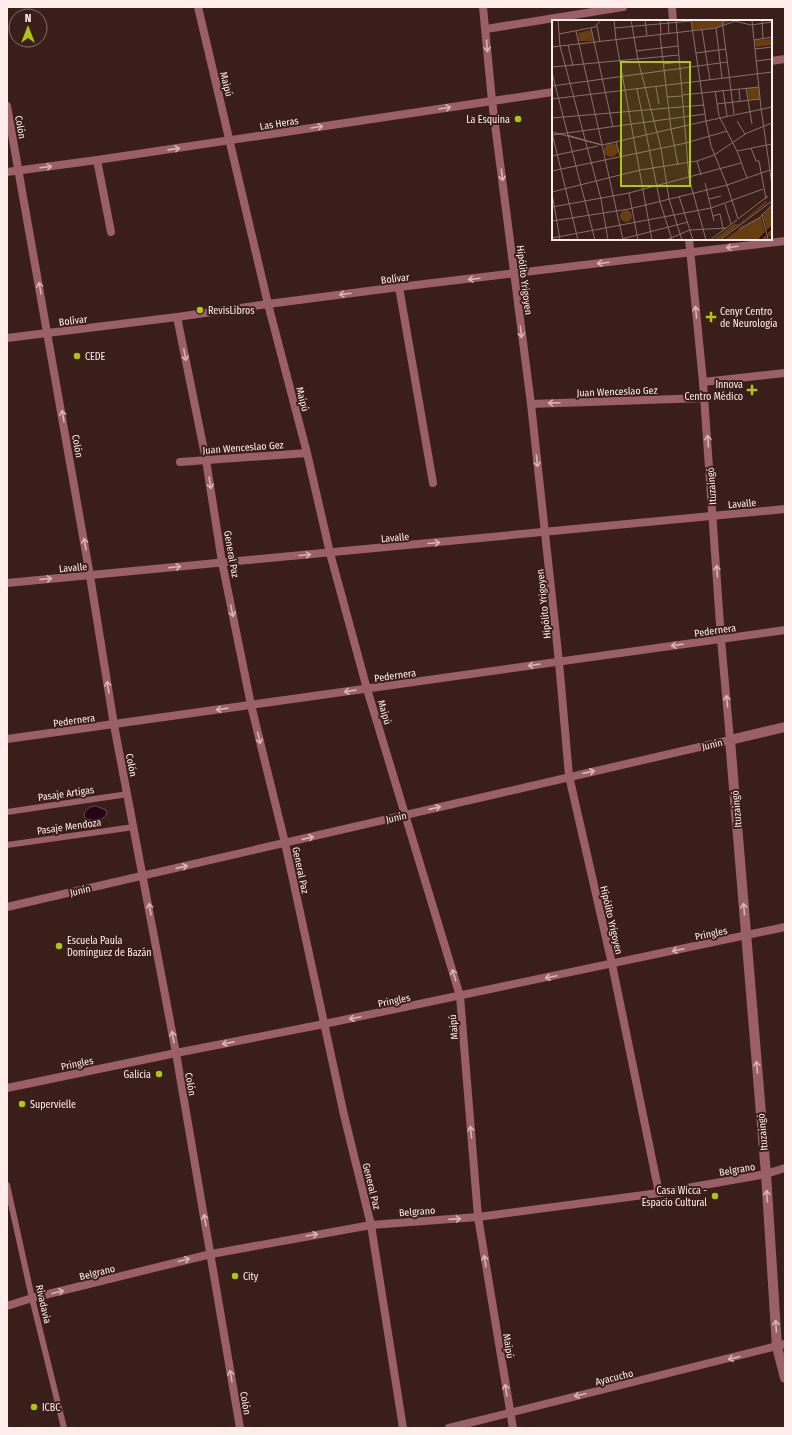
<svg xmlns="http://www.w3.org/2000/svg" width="792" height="1435" viewBox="0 0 792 1435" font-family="'Fira Sans Condensed',sans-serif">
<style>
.water{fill:#280316;stroke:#684956}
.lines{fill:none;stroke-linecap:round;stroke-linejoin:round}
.pedestrian{stroke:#9b5f68;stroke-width:6}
.minor{stroke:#9b5f68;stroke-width:8}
.tertiary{stroke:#9b5f68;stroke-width:10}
.oneway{stroke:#d6b4b7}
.poi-dot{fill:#adc610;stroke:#3a1e1a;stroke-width:1.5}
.labels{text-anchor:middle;stroke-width:4;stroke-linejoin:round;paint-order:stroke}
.street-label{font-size:10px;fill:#feedeb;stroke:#3a1e1a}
.poi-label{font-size:10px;fill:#feedeb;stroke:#3a1e1a;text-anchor:start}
.inset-river{fill:none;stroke:#280316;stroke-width:2}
.inset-road{fill:none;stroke:#88716e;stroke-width:1}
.view{fill:#adc610;fill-opacity:0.15;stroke:#adc610;stroke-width:2}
.inset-edge{fill:none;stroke:#feedeb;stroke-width:2}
</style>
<rect width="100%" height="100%" fill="#3a1e1a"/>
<path class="water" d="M96,806L106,810L107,814C101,822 94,822 85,818L84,814C86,809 91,806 96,806Z"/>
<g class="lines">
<g class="pedestrian">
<polyline points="7,812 128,794"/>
<polyline points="7,845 134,827"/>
<polyline points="7,1185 32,1298 64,1428"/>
</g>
<g class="minor">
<polyline points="198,7 268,304 307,453 330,553 367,689 460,996 478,1217 513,1428"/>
<polyline points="483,7 492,101 531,404 559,662 569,776 612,964 659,1193"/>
<polyline points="672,7 673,21"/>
<polyline points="486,29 623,7"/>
<polyline points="771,61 785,59"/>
<polyline points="7,106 90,576 114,725 176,1053 240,1428"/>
<polyline points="97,160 111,232"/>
<polyline points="7,172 97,160 553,92"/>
<polyline points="399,287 433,483"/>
<polyline points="177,317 206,460 222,562 251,705 285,843 344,1115 371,1225 403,1428"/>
<polyline points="7,338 177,317 268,304 399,287 785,241"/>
<polyline points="703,382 785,373"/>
<polyline points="531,404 704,398"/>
<polyline points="180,462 307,453"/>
<polyline points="7,583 785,509"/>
<polyline points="7,739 785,630"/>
<polyline points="7,907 730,740 721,639 703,382 689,239"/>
<polyline points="7,1088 176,1053 324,1024 785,927"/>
<polyline points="7,1306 32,1298 211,1254 371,1225 478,1217 659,1193 766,1174 785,1168"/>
<polyline points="449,1428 785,1344"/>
</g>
<polyline class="tertiary" points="785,727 730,740 766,1174 777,1347 785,1378"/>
</g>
<defs><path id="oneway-shaft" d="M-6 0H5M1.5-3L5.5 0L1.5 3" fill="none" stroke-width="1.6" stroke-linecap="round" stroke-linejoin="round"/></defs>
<g class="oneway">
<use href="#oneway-shaft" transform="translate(487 46) rotate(85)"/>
<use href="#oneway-shaft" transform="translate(445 108) rotate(-9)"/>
<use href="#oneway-shaft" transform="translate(317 127) rotate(-9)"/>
<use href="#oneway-shaft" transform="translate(174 149) rotate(-8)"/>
<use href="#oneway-shaft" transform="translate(46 167) rotate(-7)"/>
<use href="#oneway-shaft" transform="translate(502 175) rotate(83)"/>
<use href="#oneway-shaft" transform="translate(732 247) rotate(173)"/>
<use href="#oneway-shaft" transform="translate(603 263) rotate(173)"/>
<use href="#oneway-shaft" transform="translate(474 279) rotate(173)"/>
<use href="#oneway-shaft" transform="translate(40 288) rotate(-100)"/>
<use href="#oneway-shaft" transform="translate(345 294) rotate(173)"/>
<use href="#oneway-shaft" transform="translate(696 312) rotate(-96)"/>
<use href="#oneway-shaft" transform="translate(521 332) rotate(83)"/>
<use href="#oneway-shaft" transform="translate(185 355) rotate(79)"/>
<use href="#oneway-shaft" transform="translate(554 403) rotate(178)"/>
<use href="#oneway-shaft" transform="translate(63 416) rotate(-100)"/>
<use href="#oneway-shaft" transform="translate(708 441) rotate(-94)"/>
<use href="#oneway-shaft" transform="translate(537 461) rotate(84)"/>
<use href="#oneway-shaft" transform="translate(210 483) rotate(81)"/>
<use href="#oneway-shaft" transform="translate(434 543) rotate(-5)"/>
<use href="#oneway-shaft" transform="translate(85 544) rotate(-100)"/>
<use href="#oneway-shaft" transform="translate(305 555) rotate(-5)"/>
<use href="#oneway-shaft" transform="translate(175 567) rotate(-6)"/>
<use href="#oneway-shaft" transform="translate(717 571) rotate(-94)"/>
<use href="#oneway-shaft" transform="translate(46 579) rotate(-5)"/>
<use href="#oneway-shaft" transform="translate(232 611) rotate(78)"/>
<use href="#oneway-shaft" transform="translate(677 645) rotate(172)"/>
<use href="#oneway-shaft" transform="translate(534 665) rotate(172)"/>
<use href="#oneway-shaft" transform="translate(108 687) rotate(-99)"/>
<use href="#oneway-shaft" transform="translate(350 691) rotate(172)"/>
<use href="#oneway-shaft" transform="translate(727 701) rotate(-95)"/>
<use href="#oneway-shaft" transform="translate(222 709) rotate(172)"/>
<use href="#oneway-shaft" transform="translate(259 738) rotate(76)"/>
<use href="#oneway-shaft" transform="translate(589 772) rotate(-13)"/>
<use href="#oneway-shaft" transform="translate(435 808) rotate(-13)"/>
<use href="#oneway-shaft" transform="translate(308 838) rotate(-13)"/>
<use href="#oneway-shaft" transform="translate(182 867) rotate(-13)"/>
<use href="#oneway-shaft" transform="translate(150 909) rotate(-100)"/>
<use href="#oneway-shaft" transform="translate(744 909) rotate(-95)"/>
<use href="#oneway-shaft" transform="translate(678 950) rotate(168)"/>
<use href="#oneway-shaft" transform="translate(454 975) rotate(-107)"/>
<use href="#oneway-shaft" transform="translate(551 977) rotate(168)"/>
<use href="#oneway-shaft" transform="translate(355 1018) rotate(168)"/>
<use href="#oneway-shaft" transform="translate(173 1037) rotate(-100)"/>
<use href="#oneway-shaft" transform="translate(228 1043) rotate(169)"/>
<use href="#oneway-shaft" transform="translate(757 1067) rotate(-95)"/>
<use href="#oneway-shaft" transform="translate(471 1132) rotate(-95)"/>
<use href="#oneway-shaft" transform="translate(767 1196) rotate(-94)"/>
<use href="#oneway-shaft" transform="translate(455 1219) rotate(-4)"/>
<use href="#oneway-shaft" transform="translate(205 1220) rotate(-100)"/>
<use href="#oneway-shaft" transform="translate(312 1235) rotate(-10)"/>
<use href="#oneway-shaft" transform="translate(184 1260) rotate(-14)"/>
<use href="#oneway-shaft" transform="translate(485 1261) rotate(-99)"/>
<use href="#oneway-shaft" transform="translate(58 1292) rotate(-14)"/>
<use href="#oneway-shaft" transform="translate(776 1326) rotate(-94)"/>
<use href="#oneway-shaft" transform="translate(734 1358) rotate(166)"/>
<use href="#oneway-shaft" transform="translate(231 1376) rotate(-100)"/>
<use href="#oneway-shaft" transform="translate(506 1390) rotate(-99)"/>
<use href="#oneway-shaft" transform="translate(580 1395) rotate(166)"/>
</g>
<g class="poi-dot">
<circle cx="518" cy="119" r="4"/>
<circle cx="200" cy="310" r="4"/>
<path d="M709 311h4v4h4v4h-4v4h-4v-4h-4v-4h4z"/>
<circle cx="77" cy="356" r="4"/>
<path d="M750 384h4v4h4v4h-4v4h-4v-4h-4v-4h4z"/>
<circle cx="59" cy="946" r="4"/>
<circle cx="159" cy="1074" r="4"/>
<circle cx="22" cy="1104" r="4"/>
<circle cx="715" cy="1196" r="4"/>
<circle cx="235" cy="1276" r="4"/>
<circle cx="34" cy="1407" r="4"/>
</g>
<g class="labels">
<g class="street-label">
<text transform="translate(227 84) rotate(76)" y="4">Maipú</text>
<text transform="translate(279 123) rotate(-9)" y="4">Las Heras</text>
<text transform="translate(21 127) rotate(80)" y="4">Colón</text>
<text transform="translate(395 278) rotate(-7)" y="4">Bolívar</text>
<text transform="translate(525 280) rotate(83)" y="4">Hipólito Yrigoyen</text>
<text transform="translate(73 320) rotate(-7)" y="4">Bolívar</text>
<text transform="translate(617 391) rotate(-2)" y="4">Juan Wenceslao Gez</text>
<text transform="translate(303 399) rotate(75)" y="4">Maipú</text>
<text transform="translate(78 446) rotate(80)" y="4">Colón</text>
<text transform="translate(243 447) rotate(-4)" y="4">Juan Wenceslao Gez</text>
<text transform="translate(711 486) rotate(-94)" y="4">Ituzaingó</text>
<text transform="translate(742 503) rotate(-5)" y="4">Lavalle</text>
<text transform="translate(395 537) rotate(-5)" y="4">Lavalle</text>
<text transform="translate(232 554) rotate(80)" y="4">General Paz</text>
<text transform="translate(73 567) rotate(-5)" y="4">Lavalle</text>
<text transform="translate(543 604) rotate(-96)" y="4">Hipólito Yrigoyen</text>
<text transform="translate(715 630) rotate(-8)" y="4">Pedernera</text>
<text transform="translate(395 675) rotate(-8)" y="4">Pedernera</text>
<text transform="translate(385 712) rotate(73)" y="4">Maipú</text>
<text transform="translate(74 720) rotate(-8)" y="4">Pedernera</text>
<text transform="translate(712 744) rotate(-13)" y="4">Junín</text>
<text transform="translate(132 765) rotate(79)" y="4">Colón</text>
<text transform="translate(66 793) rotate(-8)" y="4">Pasaje Artigas</text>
<text transform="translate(736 809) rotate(-95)" y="4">Ituzaingó</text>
<text transform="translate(396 817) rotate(-13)" y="4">Junín</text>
<text transform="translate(69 826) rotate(-8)" y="4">Pasaje Mendoza</text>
<text transform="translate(301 870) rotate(78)" y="4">General Paz</text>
<text transform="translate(80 890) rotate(-13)" y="4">Junín</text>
<text transform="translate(612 920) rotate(77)" y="4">Hipólito Yrigoyen</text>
<text transform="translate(711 933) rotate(-12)" y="4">Pringles</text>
<text transform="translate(394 1000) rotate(-12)" y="4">Pringles</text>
<text transform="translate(453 1027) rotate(-95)" y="4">Maipú</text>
<text transform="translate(77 1063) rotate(-12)" y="4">Pringles</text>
<text transform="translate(191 1084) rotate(80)" y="4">Colón</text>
<text transform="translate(762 1132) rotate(-95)" y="4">Ituzaingó</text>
<text transform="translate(737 1169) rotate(-10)" y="4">Belgrano</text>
<text transform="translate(372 1186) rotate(76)" y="4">General Paz</text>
<text transform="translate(417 1211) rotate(-4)" y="4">Belgrano</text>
<text transform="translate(97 1272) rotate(-14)" y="4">Belgrano</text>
<text transform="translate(44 1304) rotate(77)" y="4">Rivadavia</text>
<text transform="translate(509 1346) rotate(81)" y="4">Maipú</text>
<text transform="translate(614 1377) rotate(-14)" y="4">Ayacucho</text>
<text transform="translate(246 1403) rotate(80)" y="4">Colón</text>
</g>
<g class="poi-label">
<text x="510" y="123" text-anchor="end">La Esquina</text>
<text x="208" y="314">RevisLibros</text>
<text x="720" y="315">Cenyr Centro<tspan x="720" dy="12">de Neurología</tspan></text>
<text x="85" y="360">CEDE</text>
<text x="743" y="388" text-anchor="end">Innova<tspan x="743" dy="12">Centro Médico</tspan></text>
<text x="67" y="944">Escuela Paula<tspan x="67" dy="12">Domínguez de Bazán</tspan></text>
<text x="151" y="1078" text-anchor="end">Galicia</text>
<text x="30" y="1108">Supervielle</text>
<text x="707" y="1194" text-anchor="end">Casa Wicca -<tspan x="707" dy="12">Espacio Cultural</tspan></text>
<text x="243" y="1280">City</text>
<text x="42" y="1411">ICBC</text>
</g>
</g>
<g transform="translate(552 20)">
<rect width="220" height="220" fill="#3a1e1a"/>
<path d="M139,0H179L167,7L141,10ZM39,10L41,21H27L26,13ZM220,19V25L204,27L203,20ZM207,67L208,79L197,80L195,68ZM52 130a7 7 0 1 1 14 0a7 7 0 1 1-14 0ZM214,181L215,183L167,220H161L182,204H187ZM220,186V215L217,217L211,195ZM68 196a6 6 0 1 1 12 0a6 6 0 1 1-12 0ZM209,197L215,220H172L186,210Z" fill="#663e10"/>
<path class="inset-river" d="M207,220L220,207"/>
<path class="inset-road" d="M6,0L8,26M62,0L64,20M79,0L86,40L109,128L117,179L130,220M93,0L95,16M108,0L109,14M116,0L117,14M124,0L137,158L154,220M139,0L154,101L220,87M170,0L182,94M200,0L209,88M210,0L211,19M45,6L48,22M39,8L61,107M63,8L139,1M164,8L170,58M150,10L158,60M24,11L50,124M7,14L43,7L49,0M108,15L119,109L126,145M64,20L100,220M202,20L220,17M16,25L21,46M8,26L49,179L56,220M0,27L164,8L183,1L199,5L220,2M203,29L220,27M84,31L126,26M144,33L174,29M204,41L220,39M111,44L127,42M0,47L127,35M0,53L43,220M148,61L220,52M0,66L175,42M104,67L107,84M194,68L200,104M85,69L108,182L120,220M187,69L188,81M171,70L175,96M163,71L167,96L185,131L195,158M130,75L207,67M115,77L130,76M0,79L148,61M165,84L208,79M209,88L220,165M0,98L152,85M185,101L193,114M0,112L50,125L15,115M0,113L26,220M0,115L153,94M64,122L68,136M50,125L154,101L159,126L175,165L186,199M50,125L71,220M199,128L204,141H207L214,179M185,131L220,124M0,136L46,126M145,141L149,155M0,151L134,123L175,111M153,163L162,201M0,172L88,150L145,141L162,135L195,113L220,103M0,173L8,220M77,173L86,220M127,176L141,220M157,179L169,176M173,184L179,204M0,187L77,173L189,143M210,195L216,219M161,196L168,194L171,208M186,199L216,176M0,201L77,189L175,165L218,150M187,209L207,198L220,185M0,218L159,188L211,169M70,219L136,202M114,220L138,210L174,208M158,220L185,200M168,220L220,181"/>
<path class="view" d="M69,42H138V166H69Z"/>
<rect width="220" height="220" class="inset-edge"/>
</g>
<rect width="792" height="1435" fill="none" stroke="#feedeb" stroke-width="16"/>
<g transform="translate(28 28)"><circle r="19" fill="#3a1e1a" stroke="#88716e"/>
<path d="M0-3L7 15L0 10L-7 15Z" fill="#adc610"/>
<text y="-6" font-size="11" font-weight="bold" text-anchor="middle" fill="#feedeb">N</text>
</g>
</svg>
